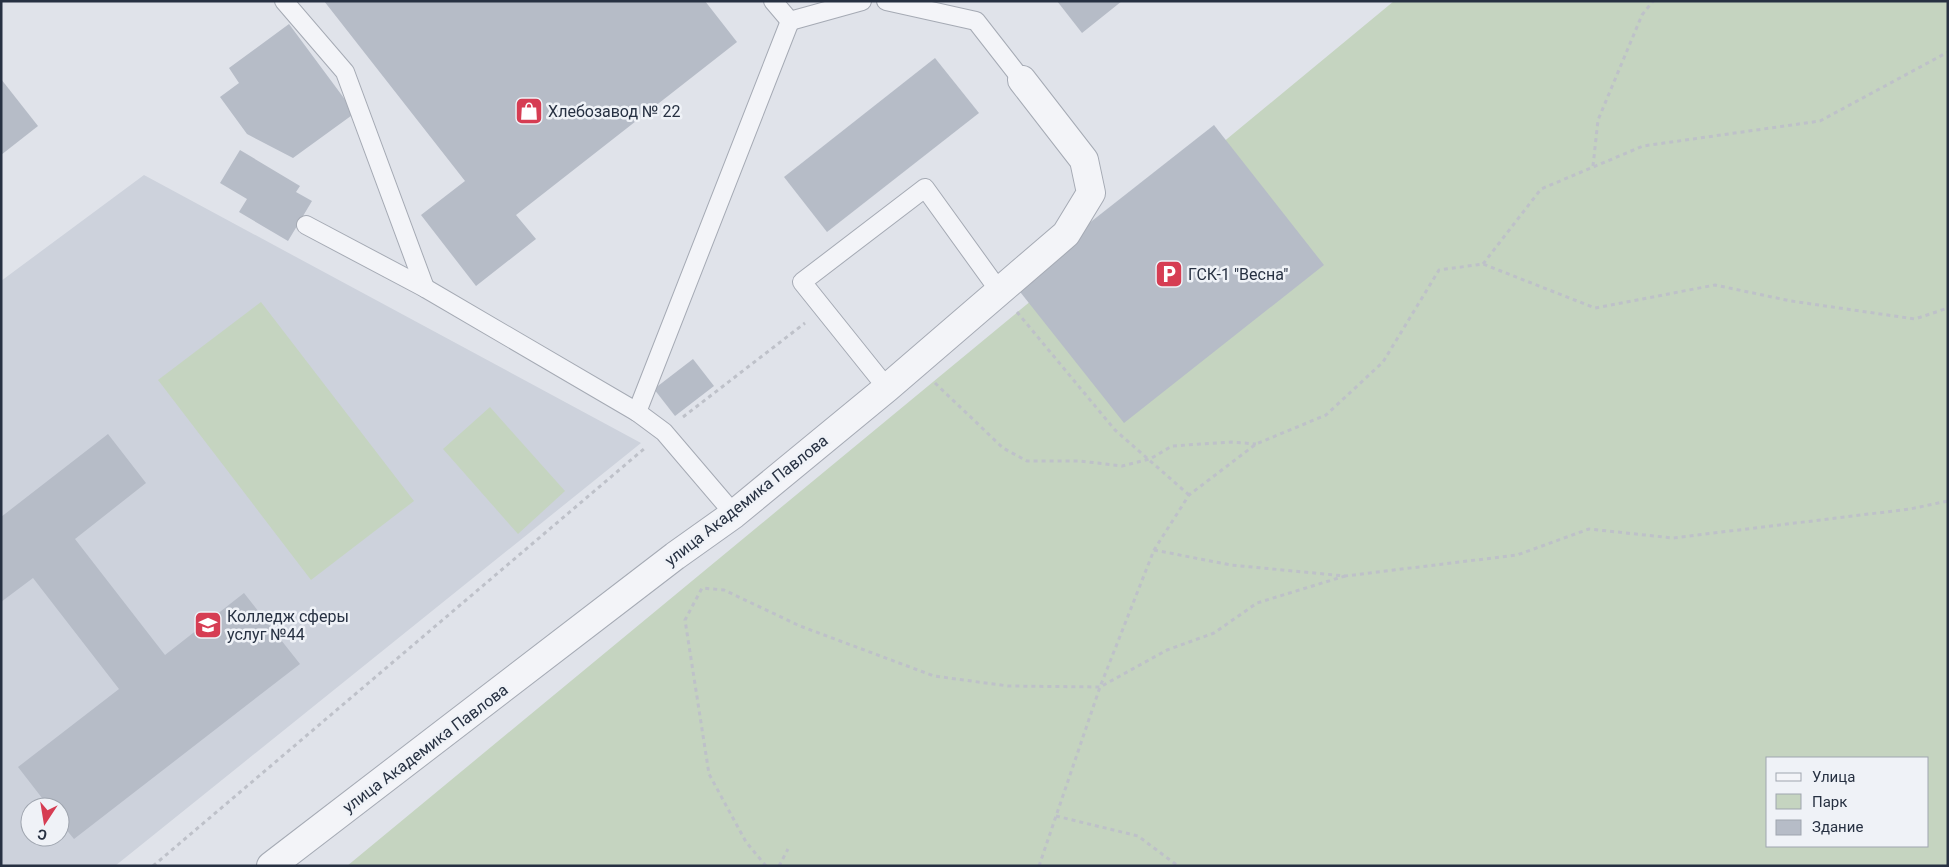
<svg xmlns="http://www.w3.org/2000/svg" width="1949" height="867" viewBox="0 0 1949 867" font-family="Roboto,sans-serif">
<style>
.built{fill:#cdd2dc;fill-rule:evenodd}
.green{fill:#c5d4c0;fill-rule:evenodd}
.building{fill:#b6bcc7}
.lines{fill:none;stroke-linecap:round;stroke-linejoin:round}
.service-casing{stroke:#a5aab4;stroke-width:20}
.minor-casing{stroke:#a5aab4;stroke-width:30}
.path{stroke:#bec1c9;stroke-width:3;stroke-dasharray:4 4;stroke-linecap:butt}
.service{stroke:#f3f4f8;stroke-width:18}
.minor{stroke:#f3f4f8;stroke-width:28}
.labels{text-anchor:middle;stroke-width:5;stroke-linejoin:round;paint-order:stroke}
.poi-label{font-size:16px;fill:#273142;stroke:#eff2f7;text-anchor:start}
.street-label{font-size:16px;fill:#273142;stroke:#eff2f7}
</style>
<rect width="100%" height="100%" fill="#e0e3ea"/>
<path class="built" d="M144,175L641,443L115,866H1V281ZM30,807H60V837H30Z"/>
<g class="green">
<path d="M1394,1H1948V866H347ZM1768,758H1928V846H1768Z"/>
<polygon points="261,302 414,501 311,580 158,380"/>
<polygon points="490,407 565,491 518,534 443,449"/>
</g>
<g class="building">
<polygon points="324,1 705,1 737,42 516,215 536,239 476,286 421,215 465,181"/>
<polygon points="1057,1 1122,1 1082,33"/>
<polygon points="289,24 355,113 293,158 247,134 220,97 239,83 229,68"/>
<polygon points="935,58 979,113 827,232 784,177"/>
<polygon points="1,79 38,126 1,155"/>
<polygon points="1214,125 1324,265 1124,423 1013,283"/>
<polygon points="240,150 300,186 296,192 312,201 288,241 239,212 247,199 220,183"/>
<polygon points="693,359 714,386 675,416 654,389"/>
<polygon points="108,434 146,483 75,539 165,655 244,593 300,664 74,839 60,822 60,807 49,807 18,767 119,689 33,578 1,602 1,517"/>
</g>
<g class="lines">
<g class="service-casing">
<g id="service">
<polyline points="284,1 345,72 425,288"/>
<polyline points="773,1 790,21 862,1"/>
<polyline points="886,1 976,21 1022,80"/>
<polyline points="306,225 425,288 637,412"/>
<polyline points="887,388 802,282 925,188 1000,292"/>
<polyline points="734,514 664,432 637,412 790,21"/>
</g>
</g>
<g class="minor-casing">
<polyline id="minor" points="271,866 675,556 734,514 887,388 1066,234 1091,193 1084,160 1022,80"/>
</g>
<g class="path">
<polyline points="1593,166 1598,120 1642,15 1653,1"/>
<polyline points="1483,264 1541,189 1643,146 1820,121 1948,52"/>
<polyline points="1017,312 1115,430 1189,495"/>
<polyline points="935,383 1003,448 1027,461 1080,461 1122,466 1150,459 1172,446 1231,442 1256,444"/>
<polyline points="683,417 805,323"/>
<polyline points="1154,550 1231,565 1345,576 1517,555 1589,529 1673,538 1910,509 1948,501"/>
<polyline points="1056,816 1138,836 1178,866"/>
<polyline points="153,866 645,448"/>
<polyline points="766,866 746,842 709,774 685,620 702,588 724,590 800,626 934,676 1008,686 1100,687 1167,650 1214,633 1257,603 1345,576"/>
<polyline points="779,866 788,849"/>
<polyline points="1039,866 1100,687 1154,550 1189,495 1256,444 1326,415 1383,362 1439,270 1483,264 1595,308 1715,285 1791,301 1915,319 1948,308"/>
</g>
<use href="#service" class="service"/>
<use href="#minor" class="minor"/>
</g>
<defs>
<g id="shop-square" transform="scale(1.4375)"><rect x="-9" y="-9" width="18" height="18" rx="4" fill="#d63d53" stroke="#eff2f7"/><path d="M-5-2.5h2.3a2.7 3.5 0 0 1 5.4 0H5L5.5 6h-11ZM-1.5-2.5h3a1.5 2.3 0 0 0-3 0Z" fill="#fff"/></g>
<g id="parking-square" transform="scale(1.4375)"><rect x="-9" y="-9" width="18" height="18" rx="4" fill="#d63d53" stroke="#eff2f7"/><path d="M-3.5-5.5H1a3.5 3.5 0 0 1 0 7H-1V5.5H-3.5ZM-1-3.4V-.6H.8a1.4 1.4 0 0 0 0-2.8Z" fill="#fff"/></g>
<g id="university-square" transform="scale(1.4375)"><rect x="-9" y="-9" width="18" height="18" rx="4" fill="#d63d53" stroke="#eff2f7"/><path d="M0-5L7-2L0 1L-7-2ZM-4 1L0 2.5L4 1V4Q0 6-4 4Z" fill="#fff"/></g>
</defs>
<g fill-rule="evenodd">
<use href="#shop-square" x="529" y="111"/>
<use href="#parking-square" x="1169" y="274"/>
<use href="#university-square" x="208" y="625"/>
</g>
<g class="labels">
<g class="poi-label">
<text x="548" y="117">Хлебозавод № 22</text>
<text x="1188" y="280">ГСК-1 "Весна"</text>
<text x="227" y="622">Колледж сферы<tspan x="227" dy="18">услуг №44</tspan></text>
</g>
<g class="street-label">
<text transform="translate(746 500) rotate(-38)" y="6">улица Академика Павлова</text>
<text transform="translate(425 748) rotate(-37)" y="6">улица Академика Павлова</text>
</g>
</g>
<rect width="1949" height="867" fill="none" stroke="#273142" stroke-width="5"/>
<rect x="1766" y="757" width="162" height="90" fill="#eff2f7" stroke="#9fa5af"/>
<rect x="1776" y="773" width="25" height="8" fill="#f3f4f8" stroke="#9fa5af"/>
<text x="1812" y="782" font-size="15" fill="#273142">Улица</text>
<rect x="1776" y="794" width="25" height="15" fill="#c5d4c0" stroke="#9fa5af"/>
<text x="1812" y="807" font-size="15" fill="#273142">Парк</text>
<rect x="1776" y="820" width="25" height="15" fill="#b6bcc7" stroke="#9fa5af"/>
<text x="1812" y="832" font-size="15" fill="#273142">Здание</text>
<g transform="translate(45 822) rotate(192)"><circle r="24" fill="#eff2f7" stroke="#9fa5af"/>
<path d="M0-4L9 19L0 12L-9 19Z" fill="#d63d53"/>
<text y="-8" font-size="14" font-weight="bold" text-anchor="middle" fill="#273142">С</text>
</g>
</svg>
